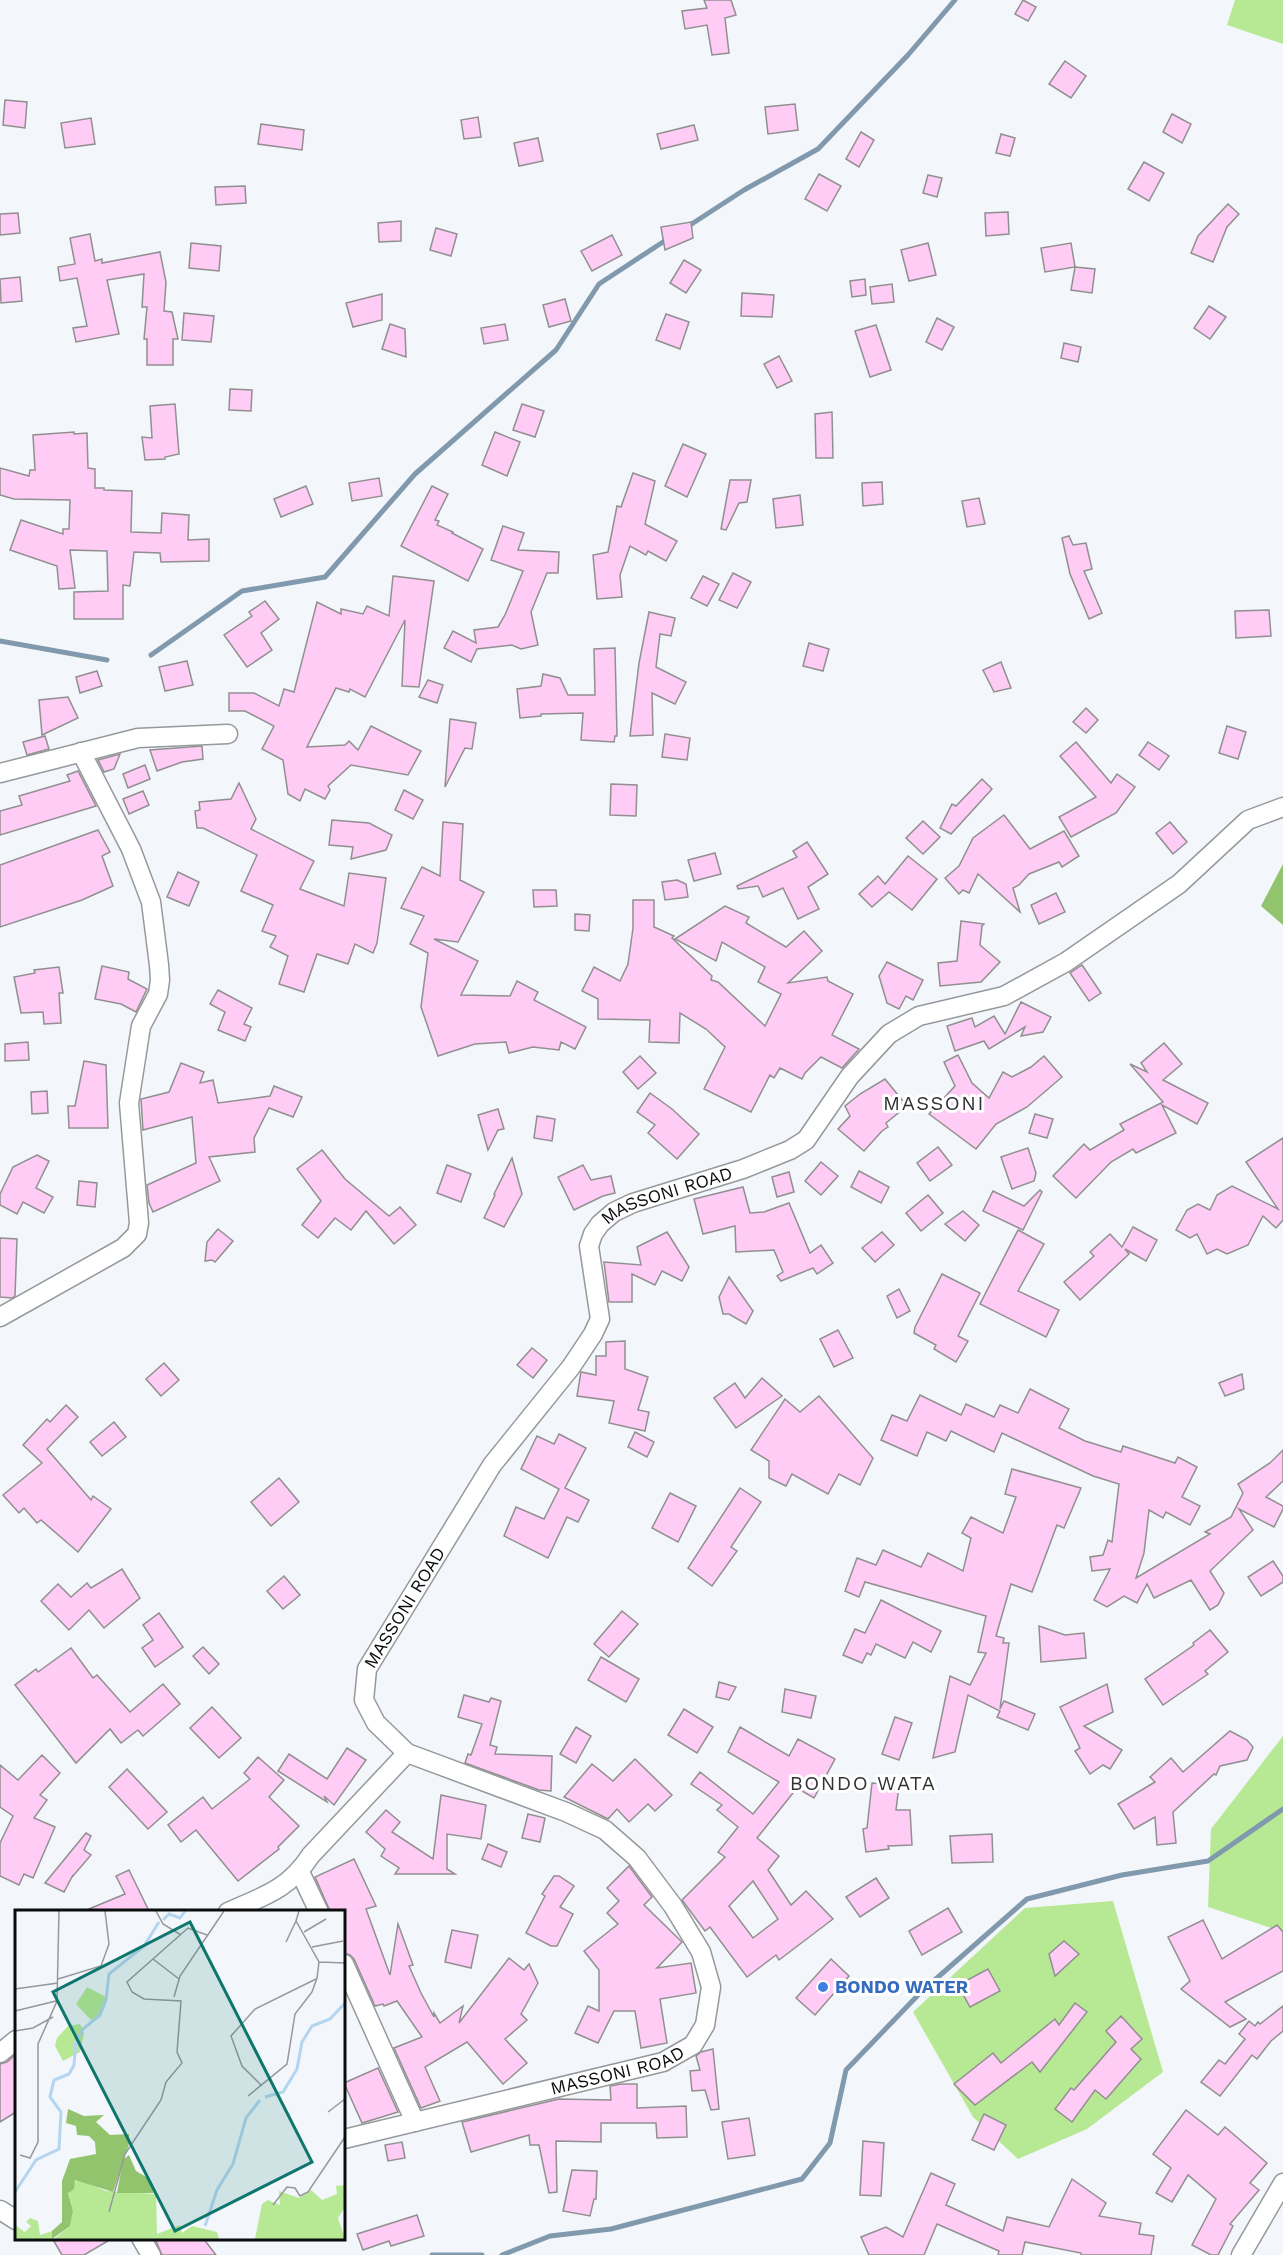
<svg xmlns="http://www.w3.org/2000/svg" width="1283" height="2255" viewBox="0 0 1283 2255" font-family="'Work Sans',sans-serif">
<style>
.green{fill:#b7e995}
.forest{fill:#91c46d}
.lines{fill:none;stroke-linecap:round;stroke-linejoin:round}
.stream{stroke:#8199ac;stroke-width:5}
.building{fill:#feccf5;stroke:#928f91;stroke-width:1.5;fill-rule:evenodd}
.street-casing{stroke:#96999c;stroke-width:21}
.street{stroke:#fff;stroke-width:18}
.shop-dot{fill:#3f7fe0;stroke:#fff;stroke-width:2}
.labels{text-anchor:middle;stroke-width:6;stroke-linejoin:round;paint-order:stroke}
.street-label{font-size:18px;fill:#0b0c0d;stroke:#fff}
.shop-label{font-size:18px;font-weight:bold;fill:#366cbe;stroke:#fff;text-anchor:start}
.neighbourhood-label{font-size:20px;letter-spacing:1.5px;fill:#303235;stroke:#fff}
.inset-river{fill:none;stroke:#b4d5f0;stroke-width:3}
.inset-road{fill:none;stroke:#96989b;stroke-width:1.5}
.view{fill:#0f766e;fill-opacity:0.15;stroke:#0f766e;stroke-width:3}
.inset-edge{fill:none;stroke:#0b0c0d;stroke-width:3}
</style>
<rect width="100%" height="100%" fill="#f3f6fa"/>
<g class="green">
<polygon points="1235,0 1283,0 1283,44 1227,25"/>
<polygon points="1283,1736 1283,1932 1208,1907 1211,1829"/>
<polygon points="1113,1901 1163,2072 1087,2129 1018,2159 973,2117 913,2012 1025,1908"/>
</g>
<polygon class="forest" points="1283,864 1283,925 1261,906"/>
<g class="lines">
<g class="stream">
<polyline points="687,227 744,190 818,149 908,55 955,0"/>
<polyline points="0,641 107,660"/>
<polyline points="151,655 242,591 325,577 415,474 556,350 599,284 669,238"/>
<polyline points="432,2255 482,2255"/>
<polyline points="502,2255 550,2236 611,2229 802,2179 830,2143 846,2070 921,1992 1027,1899 1122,1875 1208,1861 1283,1809"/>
</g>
</g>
<g class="building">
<polygon points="704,0 731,0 736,15 725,18 729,53 712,55 707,25 685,29 682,11 707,8"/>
<polygon points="1023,0 1036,7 1028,21 1015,14"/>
<polygon points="1065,61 1086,76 1071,98 1049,84"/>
<polygon points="5,100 27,102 25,128 3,125"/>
<polygon points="795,104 798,130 768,134 765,107"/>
<polygon points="1172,114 1191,124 1182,143 1163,132"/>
<polygon points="478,117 481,137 464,139 461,120"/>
<polygon points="91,118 95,144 65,148 61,123"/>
<polygon points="261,124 304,130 302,150 258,144"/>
<polygon points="694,125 698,140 661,149 657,134"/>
<polygon points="861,132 874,140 859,167 846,159"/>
<polygon points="1001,134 1015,138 1010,156 996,153"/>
<polygon points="538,138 543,161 519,166 514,143"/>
<polygon points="1144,162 1164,173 1149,201 1128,189"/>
<polygon points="819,174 841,186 827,211 805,199"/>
<polygon points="928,175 942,178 937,197 923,193"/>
<polygon points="245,186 246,203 216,205 215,187"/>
<polygon points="1228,204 1239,214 1227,227 1213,262 1191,253 1198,236"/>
<polygon points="1008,212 1009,234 986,236 985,213"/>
<polygon points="18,213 20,233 0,235 0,214"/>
<polygon points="401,221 401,241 379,242 378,223"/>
<polygon points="691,222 693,238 665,250 661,227"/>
<polygon points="436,228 457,234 451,256 430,250"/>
<polygon points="90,234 95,261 102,259 102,263 160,252 166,282 164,311 172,312 178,339 173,339 173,365 147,365 147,339 144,339 147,307 142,307 144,274 107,280 119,334 76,342 73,328 87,326 77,278 60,281 58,267 75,264 70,238"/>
<polygon points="612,235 622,255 592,271 581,251"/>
<polygon points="191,243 221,246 219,271 189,268"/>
<polygon points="928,243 936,275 909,281 901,250"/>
<polygon points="1071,243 1075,267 1045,272 1041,248"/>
<polygon points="684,260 701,270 686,293 670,283"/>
<polygon points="1075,267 1095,269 1092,293 1071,290"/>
<polygon points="20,277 22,301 1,303 0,279"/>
<polygon points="865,279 866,295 852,297 850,281"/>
<polygon points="892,284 894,302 872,304 870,287"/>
<polygon points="742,293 774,295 772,317 741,316"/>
<polygon points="382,294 382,320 353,327 346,303"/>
<polygon points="565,299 571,321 549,327 543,305"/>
<polygon points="1209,306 1226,317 1210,339 1194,328"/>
<polygon points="184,313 214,316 211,342 182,340"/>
<polygon points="666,314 689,322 680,349 656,340"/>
<polygon points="937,318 954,327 942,350 926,342"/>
<polygon points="390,324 405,329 406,357 382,349"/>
<polygon points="505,324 508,340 484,344 481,328"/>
<polygon points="876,325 891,370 870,377 855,331"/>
<polygon points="1064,343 1081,347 1078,362 1061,358"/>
<polygon points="779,356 792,381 777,388 764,364"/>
<polygon points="230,389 252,390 251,411 229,410"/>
<polygon points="175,404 179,454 165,457 165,459 145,460 142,437 152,438 150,406"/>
<polygon points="522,404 544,411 535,437 513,430"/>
<polygon points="832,412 833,458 816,458 815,414"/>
<polygon points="74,432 74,434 87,433 88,468 95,469 95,488 104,488 104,490 132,491 131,532 161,533 162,513 189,515 188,540 209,539 209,561 161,562 160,553 134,552 130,586 123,585 123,619 74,619 74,592 108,591 107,551 70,550 75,588 59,589 57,566 10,550 21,520 63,534 63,529 69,529 70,500 14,499 0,495 0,468 29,476 30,470 35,470 33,435"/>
<polygon points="495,432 520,442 507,476 482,465"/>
<polygon points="683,444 706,454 687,497 665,486"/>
<polygon points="633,473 655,481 645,524 677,541 666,561 648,551 646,555 630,546 620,575 622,597 597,599 593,555 608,552 617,506 621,507"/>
<polygon points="379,478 382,496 352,501 349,483"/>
<polygon points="730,480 751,480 747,502 739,503 726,530 721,529"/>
<polygon points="882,482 883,504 863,506 862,483"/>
<polygon points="306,486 313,504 281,517 274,499"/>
<polygon points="432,486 448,494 435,520 439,521 437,525 453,532 452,533 483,549 468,581 401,546"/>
<polygon points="800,495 803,525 776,528 773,499"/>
<polygon points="979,498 985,524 967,527 962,501"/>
<polygon points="503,526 524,533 518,550 559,552 558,573 547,573 531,612 538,645 521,649 512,645 477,649 471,662 444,648 453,631 476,643 474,630 498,627 505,615 523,571 491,560"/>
<polygon points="1069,536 1073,545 1086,543 1092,569 1084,571 1102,613 1089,619 1070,574 1062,538"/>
<polygon points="733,573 751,582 737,608 719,600"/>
<polygon points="393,576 434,581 419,687 402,686 405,620 365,697 350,689 349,692 336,688 307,747 345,745 349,741 358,750 371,726 421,751 408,775 351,765 328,786 330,790 325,799 305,789 300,801 288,794 283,760 262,749 274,726 245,711 229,711 229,693 254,693 279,706 284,689 294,692 317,602 341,614 341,609 363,614 367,606 389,616"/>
<polygon points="703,576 719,584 707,606 691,598"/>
<polygon points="265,601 279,619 261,633 272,650 247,667 224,635 252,616 249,612"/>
<polygon points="1269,610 1271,636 1236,638 1235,611"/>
<polygon points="649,612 675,618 671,636 660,634 656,667 686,682 675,704 652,693 653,735 630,736 639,663"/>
<polygon points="809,643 829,649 823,671 803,666"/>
<polygon points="615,648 617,736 615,736 614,742 581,740 583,713 541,714 541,716 520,718 517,689 541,686 543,674 560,678 568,695 595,695 594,649"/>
<polygon points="187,661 193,685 165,691 159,667"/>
<polygon points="1001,662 1011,688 994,692 983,670"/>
<polygon points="97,671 102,686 80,693 76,677"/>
<polygon points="428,680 443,685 437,703 419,697"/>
<polygon points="68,697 78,718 42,735 39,700"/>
<polygon points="1086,708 1098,720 1086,733 1073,722"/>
<polygon points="450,719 476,723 472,749 465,748 445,787"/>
<polygon points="1227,726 1246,732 1238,759 1219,753"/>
<polygon points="665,734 690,738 687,760 662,757"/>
<polygon points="45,736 49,749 27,755 23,742"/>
<polygon points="1076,742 1111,783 1117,774 1135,787 1116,813 1071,837 1059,817 1096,797 1060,756"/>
<polygon points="1148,742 1169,756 1159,770 1139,755"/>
<polygon points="202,746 203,759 182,762 157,771 150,750"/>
<polygon points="120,754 114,769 104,772 98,760"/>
<polygon points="145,765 150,779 128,788 123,774"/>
<polygon points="78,771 96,806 0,835 0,811 22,805 19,796 70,781 67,775"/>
<polygon points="982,779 992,789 951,834 940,828 952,804 956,806"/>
<polygon points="239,783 256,819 251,829 314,861 300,889 344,906 349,873 386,878 377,943 373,953 355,944 348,964 317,954 304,992 279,984 288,956 270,947 276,936 262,931 273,905 241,891 257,855 203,828 197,828 195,811 200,810 199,802 231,799"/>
<polygon points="611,784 637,785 636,816 610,815"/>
<polygon points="404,790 423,800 413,819 395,810"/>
<polygon points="143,791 149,805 129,814 123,799"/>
<polygon points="1004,815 1030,849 1064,831 1079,856 1062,867 1059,862 1029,874 1019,885 1013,888 1020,912 978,874 969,893 963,890 959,894 945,878 959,866 973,838"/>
<polygon points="332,820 369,823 392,835 386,850 351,859 353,847 329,845"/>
<polygon points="923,821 940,837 923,854 906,838"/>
<polygon points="443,822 463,824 460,880 484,892 458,942 434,939 478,961 461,995 510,996 517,981 538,992 534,1000 586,1027 575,1049 561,1042 559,1050 533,1047 509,1053 506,1042 475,1044 438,1056 421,1007 428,953 410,944 424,916 401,908 422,867 440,876"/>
<polygon points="1170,822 1187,842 1173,854 1156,833"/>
<polygon points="98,830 110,852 102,856 113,886 82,900 0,927 0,865"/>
<polygon points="807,842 828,874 808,887 819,909 798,919 783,888 763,897 758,886 738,889 737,886 797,857 793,851"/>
<polygon points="715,853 721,874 694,881 688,860"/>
<polygon points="908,856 937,879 912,910 889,892 872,907 859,894 878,876 885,884"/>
<polygon points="178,872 199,882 189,906 167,897"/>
<polygon points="677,880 686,884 688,897 665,900 662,882"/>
<polygon points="533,890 556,890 557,906 534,907"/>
<polygon points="1056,893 1065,912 1039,924 1031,905"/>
<polygon points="633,900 654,900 654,927 674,936 672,938 712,976 711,980 718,982 765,1026 781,994 758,982 765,967 722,942 716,961 675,939 725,906 749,917 746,923 786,947 804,931 822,951 788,983 827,977 828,981 853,994 832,1035 859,1049 842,1068 821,1057 805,1073 802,1079 780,1068 774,1078 770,1075 751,1112 704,1089 725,1047 706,1029 680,1013 679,1043 649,1042 650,1020 598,1019 598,999 582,991 594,967 620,981 628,964 633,928"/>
<polygon points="575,914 590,915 589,931 575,930"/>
<polygon points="961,921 984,924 981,927 982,926 980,945 1000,962 981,982 940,986 938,963 957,961"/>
<polygon points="887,962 923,980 913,1000 906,996 899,1009 887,1003 879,976"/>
<polygon points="1082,965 1101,993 1089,1001 1070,973"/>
<polygon points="102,966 129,972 128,979 147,989 136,1012 121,1004 95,999"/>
<polygon points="59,967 63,993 59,993 61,1023 44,1024 43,1012 21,1013 14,977 35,973 34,970"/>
<polygon points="218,990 252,1008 244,1024 251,1027 245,1041 218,1030 225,1012 210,1004"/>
<polygon points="1021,1002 1051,1017 1043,1032 1021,1036 1025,1027 989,1049 984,1041 955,1051 947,1026 972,1018 975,1027 994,1016 1005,1034"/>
<polygon points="28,1042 29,1060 5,1061 5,1044"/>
<polygon points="1164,1043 1182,1064 1163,1080 1208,1103 1197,1124 1162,1105 1176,1133 1136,1153 1133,1149 1111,1162 1076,1198 1053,1176 1084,1144 1090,1150 1124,1130 1120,1124 1163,1102 1130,1064 1147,1072 1141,1063"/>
<polygon points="958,1055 972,1083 989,1098 1003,1072 1012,1077 1031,1067 1044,1056 1062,1077 1027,1107 996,1124 976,1149 929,1114 955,1086 944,1062"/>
<polygon points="640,1056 656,1073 638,1089 623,1072"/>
<polygon points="84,1061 106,1065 108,1128 69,1128 68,1106 75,1106"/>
<polygon points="181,1063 204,1072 200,1083 213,1080 218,1103 270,1096 274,1086 302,1097 293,1117 269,1108 254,1138 255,1152 209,1157 220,1181 153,1212 149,1203 147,1185 196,1163 192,1117 143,1130 141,1099 169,1092"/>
<polygon points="885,1079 907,1106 886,1123 888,1127 882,1131 864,1151 838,1129 850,1116 845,1106 860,1094"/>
<polygon points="47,1091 48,1113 32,1114 31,1092"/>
<polygon points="650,1093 672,1109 699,1134 677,1159 648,1133 655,1125 637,1112"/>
<polygon points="498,1109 504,1129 498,1130 488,1150 478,1115"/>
<polygon points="1035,1114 1053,1119 1047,1138 1029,1133"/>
<polygon points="537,1116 555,1119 552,1141 534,1138"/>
<polygon points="1283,1138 1283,1220 1276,1228 1263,1216 1248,1245 1227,1254 1217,1249 1207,1254 1197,1234 1190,1238 1176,1230 1187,1210 1198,1204 1210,1210 1217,1195 1232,1186 1278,1209 1246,1162"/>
<polygon points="938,1147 952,1165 930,1181 917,1163"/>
<polygon points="1028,1148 1036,1173 1034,1181 1012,1189 1001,1157"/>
<polygon points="322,1150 345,1179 389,1216 400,1207 416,1225 394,1244 366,1211 351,1230 335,1218 318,1238 302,1225 321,1201 297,1169"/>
<polygon points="37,1155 49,1161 36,1188 53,1197 44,1213 23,1202 17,1214 0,1205 0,1194 13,1167"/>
<polygon points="512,1158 522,1194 504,1227 484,1218 495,1195 494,1194"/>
<polygon points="821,1162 838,1176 821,1195 805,1181"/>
<polygon points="447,1165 471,1174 461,1202 437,1193"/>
<polygon points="583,1165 591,1180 611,1176 615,1193 603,1196 574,1210 558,1177"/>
<polygon points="859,1171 889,1187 881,1203 851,1187"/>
<polygon points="789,1172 794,1192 777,1197 772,1177"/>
<polygon points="79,1181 97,1183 95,1207 77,1205"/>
<polygon points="743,1187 750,1213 764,1212 789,1203 810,1253 821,1245 833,1263 817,1274 813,1268 781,1281 777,1276 783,1272 774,1250 736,1252 735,1226 703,1234 694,1199"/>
<polygon points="1040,1190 1042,1192 1023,1230 983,1211 993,1191 1024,1206"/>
<polygon points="928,1195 943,1213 921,1231 906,1213"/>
<polygon points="963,1211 979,1225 965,1241 945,1224"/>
<polygon points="1133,1227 1157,1240 1146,1261 1125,1249 1129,1254 1080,1300 1064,1282 1094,1256 1090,1252 1110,1234 1122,1247"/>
<polygon points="218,1229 233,1241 215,1262 212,1260 205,1261 207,1242"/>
<polygon points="1018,1230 1044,1244 1018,1291 1059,1310 1046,1337 980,1304"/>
<polygon points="667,1232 689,1267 682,1281 662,1271 655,1285 632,1274 632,1302 609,1302 604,1262 641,1265 637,1247"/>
<polygon points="882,1232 894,1245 875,1262 862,1248"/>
<polygon points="0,1238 17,1239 15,1296 12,1298 0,1297"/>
<polygon points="942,1274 980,1293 958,1336 968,1341 956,1362 934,1349 936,1345 914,1333 915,1327"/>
<polygon points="729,1277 753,1311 746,1324 729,1314 723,1314 719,1297"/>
<polygon points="899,1289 910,1311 897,1318 887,1296"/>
<polygon points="838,1330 853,1358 834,1367 820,1339"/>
<polygon points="625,1341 625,1369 648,1377 638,1410 649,1412 645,1431 609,1423 614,1401 577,1396 581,1372 596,1375 596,1356 606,1356 606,1342"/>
<polygon points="532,1348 547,1360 533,1378 517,1365"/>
<polygon points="164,1363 179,1380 161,1396 146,1379"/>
<polygon points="1242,1374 1244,1389 1225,1396 1219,1383"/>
<polygon points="762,1378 782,1396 736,1428 714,1398 735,1383 745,1398"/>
<polygon points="1030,1389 1069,1409 1059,1428 1085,1441 1121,1452 1123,1446 1175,1463 1178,1457 1197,1467 1182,1497 1200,1506 1190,1525 1166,1512 1163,1518 1149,1510 1144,1553 1136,1578 1210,1534 1205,1532 1231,1517 1243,1493 1238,1484 1270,1463 1283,1450 1283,1481 1266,1497 1283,1506 1283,1509 1274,1527 1239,1509 1253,1530 1210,1571 1224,1593 1218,1605 1210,1610 1191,1580 1154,1598 1147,1584 1137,1603 1124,1596 1107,1607 1094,1600 1110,1569 1092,1571 1090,1557 1103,1555 1108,1540 1112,1542 1119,1484 1093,1476 1002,1433 994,1452 951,1431 946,1441 927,1432 917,1456 881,1440 892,1415 907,1421 920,1395 961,1415 966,1404 994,1417 1000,1405 1018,1413"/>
<polygon points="819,1396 873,1458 860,1485 839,1474 828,1494 792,1474 786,1486 769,1478 769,1461 751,1450 785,1399 800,1412"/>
<polygon points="66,1405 78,1417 47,1449 91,1500 93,1496 111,1509 78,1552 41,1520 37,1523 24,1508 19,1513 3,1495 42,1463 23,1445 47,1419 50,1422"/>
<polygon points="114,1422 126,1437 102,1456 90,1442"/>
<polygon points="635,1432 654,1442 647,1457 628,1447"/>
<polygon points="559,1434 586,1448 565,1488 589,1500 578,1522 567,1517 548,1558 504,1536 516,1507 544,1519 559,1489 521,1469 537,1436 554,1444"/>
<polygon points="1012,1469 1081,1488 1064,1528 1057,1525 1032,1592 1011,1584 996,1636 1004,1638 1003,1643 1009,1643 1000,1709 1004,1701 1035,1714 1028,1730 997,1717 1000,1711 968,1695 955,1752 933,1758 950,1676 970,1685 986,1653 978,1652 986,1616 865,1582 859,1597 845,1591 857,1558 876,1565 883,1550 921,1567 928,1553 963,1571 971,1538 962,1533 971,1517 1003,1533 1016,1497 1005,1494"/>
<polygon points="279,1478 299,1502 271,1526 251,1502"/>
<polygon points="740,1488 761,1502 731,1547 737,1551 712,1586 688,1568"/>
<polygon points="670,1493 696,1506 678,1542 652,1528"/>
<polygon points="1273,1561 1283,1576 1283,1582 1261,1596 1248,1577"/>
<polygon points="122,1569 140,1598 104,1628 89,1610 69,1630 41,1601 58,1584 71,1597 87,1583 91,1588"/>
<polygon points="284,1576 300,1595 283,1609 267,1591"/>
<polygon points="881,1600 941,1631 931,1652 913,1642 905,1658 876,1644 871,1655 867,1653 862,1663 843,1655 855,1629 865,1633"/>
<polygon points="622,1611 638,1624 609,1657 594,1644"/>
<polygon points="159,1613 183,1647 155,1667 142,1648 153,1640 143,1625"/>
<polygon points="1039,1626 1065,1635 1084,1633 1086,1658 1041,1662"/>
<polygon points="1210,1630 1228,1652 1205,1671 1208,1674 1163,1705 1145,1679 1194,1645 1193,1643"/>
<polygon points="203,1647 219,1664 209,1674 193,1656"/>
<polygon points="71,1648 93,1678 97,1675 130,1712 163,1684 180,1704 143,1736 138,1730 121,1743 110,1729 76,1763 15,1685 36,1669 38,1672"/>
<polygon points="601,1657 639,1679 626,1702 588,1680"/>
<polygon points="719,1682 736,1687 729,1700 716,1697"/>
<polygon points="1107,1684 1113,1712 1084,1726 1122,1750 1110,1769 1103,1765 1090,1774 1075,1751 1080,1748 1060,1707"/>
<polygon points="785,1689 816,1696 811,1718 782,1712"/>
<polygon points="464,1695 489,1702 491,1698 501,1701 490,1745 497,1747 495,1754 552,1756 551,1791 539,1790 465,1763 468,1754 471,1755 482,1724 458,1717"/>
<polygon points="212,1707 241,1738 219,1758 190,1728"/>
<polygon points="684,1709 713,1727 697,1753 668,1735"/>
<polygon points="895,1717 912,1723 899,1760 882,1754"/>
<polygon points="576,1727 591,1736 576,1763 560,1754"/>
<path d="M740,1727L789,1756L798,1739L835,1759L814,1798L797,1788L757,1838L779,1856L768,1870L791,1905L806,1891L833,1919L779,1960L776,1955L747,1977L710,1927L705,1931L682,1900L725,1857L718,1852L738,1827L717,1810L722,1805L691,1784L700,1772L753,1814L779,1782L728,1752ZM753,1881L778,1919L753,1938L729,1906Z"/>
<polygon points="1230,1731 1247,1740 1253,1747 1247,1760 1220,1766 1216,1775 1214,1774 1173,1812 1176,1843 1157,1845 1155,1817 1134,1829 1118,1804 1155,1782 1150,1777 1171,1758 1183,1772"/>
<polygon points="347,1748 366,1760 334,1805 324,1796 327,1802 278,1771 289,1754 327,1779"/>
<polygon points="42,1755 60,1773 40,1795 47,1800 34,1818 55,1827 33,1878 24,1874 19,1885 0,1876 0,1843 13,1816 0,1807 0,1765 18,1780"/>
<polygon points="258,1757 284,1780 269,1797 299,1826 278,1847 279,1849 238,1881 196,1830 181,1842 168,1825 203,1797 212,1809 250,1779 244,1773"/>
<polygon points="635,1759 672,1795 655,1811 648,1804 629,1822 617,1809 608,1819 564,1797 592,1764 613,1781"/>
<polygon points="127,1769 167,1812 148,1829 109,1787"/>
<polygon points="872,1783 899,1786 896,1810 910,1810 912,1845 888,1846 889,1849 866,1852 863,1829 867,1828"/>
<polygon points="441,1795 486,1805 481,1839 447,1834 447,1869 455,1874 395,1874 399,1868 381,1856 385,1849 366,1832 386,1810 400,1822 392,1832 433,1859"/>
<polygon points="528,1814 545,1818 540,1842 522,1838"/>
<polygon points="86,1833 91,1836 84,1850 91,1855 73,1876 73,1875 64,1892 45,1883"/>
<polygon points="992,1834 993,1862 952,1863 950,1836"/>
<polygon points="488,1844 507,1852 501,1867 482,1859"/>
<polygon points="354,1859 376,1906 366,1909 390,1975 398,1924 413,1965 409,1966 421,1993 434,2017 434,2013 440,2023 463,2006 459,2023 509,1958 524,1970 529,1964 538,1983 521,2014 527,2020 505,2039 527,2063 503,2084 467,2042 425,2067 440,2101 421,2108 394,2048 422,2037 397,2001 384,2006 383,2004 375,2006 354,1959 350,1955 344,1953 344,1911 330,1911 315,1877"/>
<polygon points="629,1866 652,1897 644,1905 682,1942 657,1968 691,1963 696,1993 660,1999 667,2043 641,2048 635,2011 614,2011 598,2043 575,2033 588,2006 599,2011 599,1970 584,1951 618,1924 607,1913 619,1901 607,1888"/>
<polygon points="129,1870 149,1911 84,1911 125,1894 116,1876"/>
<polygon points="554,1876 559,1876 574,1886 560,1907 573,1914 557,1946 551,1946 526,1933 545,1896 542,1894"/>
<polygon points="876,1878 889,1898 860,1917 846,1897"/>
<polygon points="948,1908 962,1932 922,1955 909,1931"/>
<polygon points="1203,1920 1222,1959 1277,1925 1283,1932 1283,1971 1225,2002 1246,2019 1230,2027 1181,1989 1190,1981 1168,1937"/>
<polygon points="452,1930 478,1935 471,1968 445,1962"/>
<polygon points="1064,1941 1079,1954 1055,1976 1049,1954"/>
<polygon points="831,1959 849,1976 815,2015 796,1998"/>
<polygon points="988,1969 1000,1991 970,2007 958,1985"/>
<polygon points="1075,2003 1087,2012 1040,2072 1032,2062 975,2105 954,2084 993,2053 1001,2063 1055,2019 1059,2025"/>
<polygon points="1283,2006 1283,2031 1271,2041 1257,2059 1252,2055 1220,2096 1201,2082 1219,2060 1225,2064 1245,2039 1239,2034 1249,2021 1255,2026 1258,2022 1260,2024"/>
<polygon points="1121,2016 1142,2039 1131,2049 1141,2059 1106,2099 1095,2090 1072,2122 1055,2109 1071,2088 1074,2090 1116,2042 1106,2031"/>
<polygon points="713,2049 719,2109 711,2110 705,2090 692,2091 690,2071 700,2070 696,2056 701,2052"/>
<polygon points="16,2054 16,2112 0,2122 0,2064 7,2062"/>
<polygon points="378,2068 398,2112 362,2123 344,2083"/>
<polygon points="621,2084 637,2084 637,2108 686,2106 687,2137 657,2138 656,2123 601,2123 601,2142 556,2141 557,2192 549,2193 539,2145 530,2145 529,2135 471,2152 462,2122 559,2099 611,2100 610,2086"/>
<polygon points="1186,2110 1218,2135 1225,2127 1267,2163 1250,2183 1259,2190 1230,2224 1233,2226 1218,2255 1211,2255 1192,2245 1216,2199 1188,2175 1172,2202 1156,2193 1171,2168 1153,2154"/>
<polygon points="984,2114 1006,2125 994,2150 972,2140"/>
<polygon points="749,2118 755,2155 728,2159 722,2122"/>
<polygon points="863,2141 884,2143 881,2196 860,2195"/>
<polygon points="402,2142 405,2158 388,2161 385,2145"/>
<polygon points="572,2170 597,2171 596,2199 594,2199 590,2216 563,2211"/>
<polygon points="931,2173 955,2184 946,2205 1003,2231 1007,2217 1049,2227 1072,2179 1106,2203 1099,2216 1141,2223 1139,2234 1154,2236 1151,2255 1081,2255 1081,2253 1025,2242 1022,2255 998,2255 999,2251 937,2224 924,2255 869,2255 861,2237 886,2227 903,2237"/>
<polygon points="417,2215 424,2236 391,2246 389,2241 363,2250 357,2234"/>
<polygon points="52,2238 113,2238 84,2255 62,2255"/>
<polygon points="160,2238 203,2238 216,2255 162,2255 156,2241"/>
</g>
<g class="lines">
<g class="street-casing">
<g id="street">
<polyline points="0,773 138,738 228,734"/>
<polyline points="0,1317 123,1248 137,1234 139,1223 129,1103 141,1026 158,994 160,980 159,965 151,902 131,849 81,752"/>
<polyline points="300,1872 319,1912"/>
<path d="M228,1912C264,1896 288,1890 311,1855L407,1753"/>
<polyline points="344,1964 415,2122"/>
<polyline points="0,2053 16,2040"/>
<path id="s1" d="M344,2139L663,2062L693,2045L705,2025L711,1987L701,1952L673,1906L637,1858L605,1830L566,1812L407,1753L376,1723L364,1700L367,1669L492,1465L571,1367L593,1334L600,1319L589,1246L593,1234L600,1224L614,1212L633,1203L743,1169L790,1150L806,1140L850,1076L889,1034L919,1016L1004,996L1066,962L1179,884L1248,820L1283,807"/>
<polyline points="0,2210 16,2220"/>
<polyline points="141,2238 151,2255"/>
<polyline points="1241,2255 1283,2183"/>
</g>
</g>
<use href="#street" class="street"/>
</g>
<circle class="shop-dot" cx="823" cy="1987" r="6"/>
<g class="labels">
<g class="street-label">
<text dy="6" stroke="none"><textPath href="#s1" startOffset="1524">MASSONI ROAD</textPath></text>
<text dy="6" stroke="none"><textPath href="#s1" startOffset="1002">MASSONI ROAD</textPath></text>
<text dy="6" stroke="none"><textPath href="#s1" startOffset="282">MASSONI ROAD</textPath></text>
</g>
<g class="shop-label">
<text x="835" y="1993">BONDO WATER</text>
</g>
<g class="neighbourhood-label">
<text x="934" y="1110">MASSONI</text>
<text x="863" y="1790">BONDO WATA</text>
</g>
</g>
<g transform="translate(15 1910)">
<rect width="330" height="330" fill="#f3f6fa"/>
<path d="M72,77L91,87L85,104L76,110L61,94ZM65,114L69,123L65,142L48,151L40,136L42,128L53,116ZM62,269L91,281L141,284L142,324L165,315L167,323L177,316L202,322L204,329H39L55,316L58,301L53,282ZM330,275V297L323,308L330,329H240L247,294L253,290L265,295L264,281L284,288L296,280L307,290L322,284L321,276ZM15,308L23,311L25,325L37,321V329H0V315L10,322L16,316L11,312Z" fill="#b7e995"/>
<path d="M53,199L69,206L89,205L81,212L95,225L114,224V234L98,282L60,270L59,279L53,283L58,301L55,316L37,329V321L47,312V271L55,249L81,244L80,232L74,226L62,225L61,216L51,213ZM114,245L121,261L133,268L139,283H102L108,250Z" fill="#91c46d"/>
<path class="inset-river" d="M148,10L154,4L165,8L170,1M250,187L268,182L282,159L287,132L297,116L315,109L330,93M0,282L21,250L44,239L46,202L35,187L39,170L54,164L59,155L61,131L68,119L85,105L91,90L94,64L129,36L144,12M190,316L202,280L218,254L231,208L245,190"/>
<path class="inset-road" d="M141,1L148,14L166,25M289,22L311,9M271,32L281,11M297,37L328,31M138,49L164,69M304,52L330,53M43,69L86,56L94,34L90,1M0,79L43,73M159,87L165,66L209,1M0,101L41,91M0,121L18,118L38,107M247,176L227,156L216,126L240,99L301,69M233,186L272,154L280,104L297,82L302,68L304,52L281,11L284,1M313,202L330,189M5,245L15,248L23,232V134L42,91L44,1M258,295L272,277L280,278L285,286L293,282L330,227M94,302L110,244L146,190L151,172L167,153L162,142L166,91L129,89L117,82L112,72L173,18L192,25"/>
<path class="view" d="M175,12L297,252L160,321L38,82Z"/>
<rect width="330" height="330" class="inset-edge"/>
</g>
</svg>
